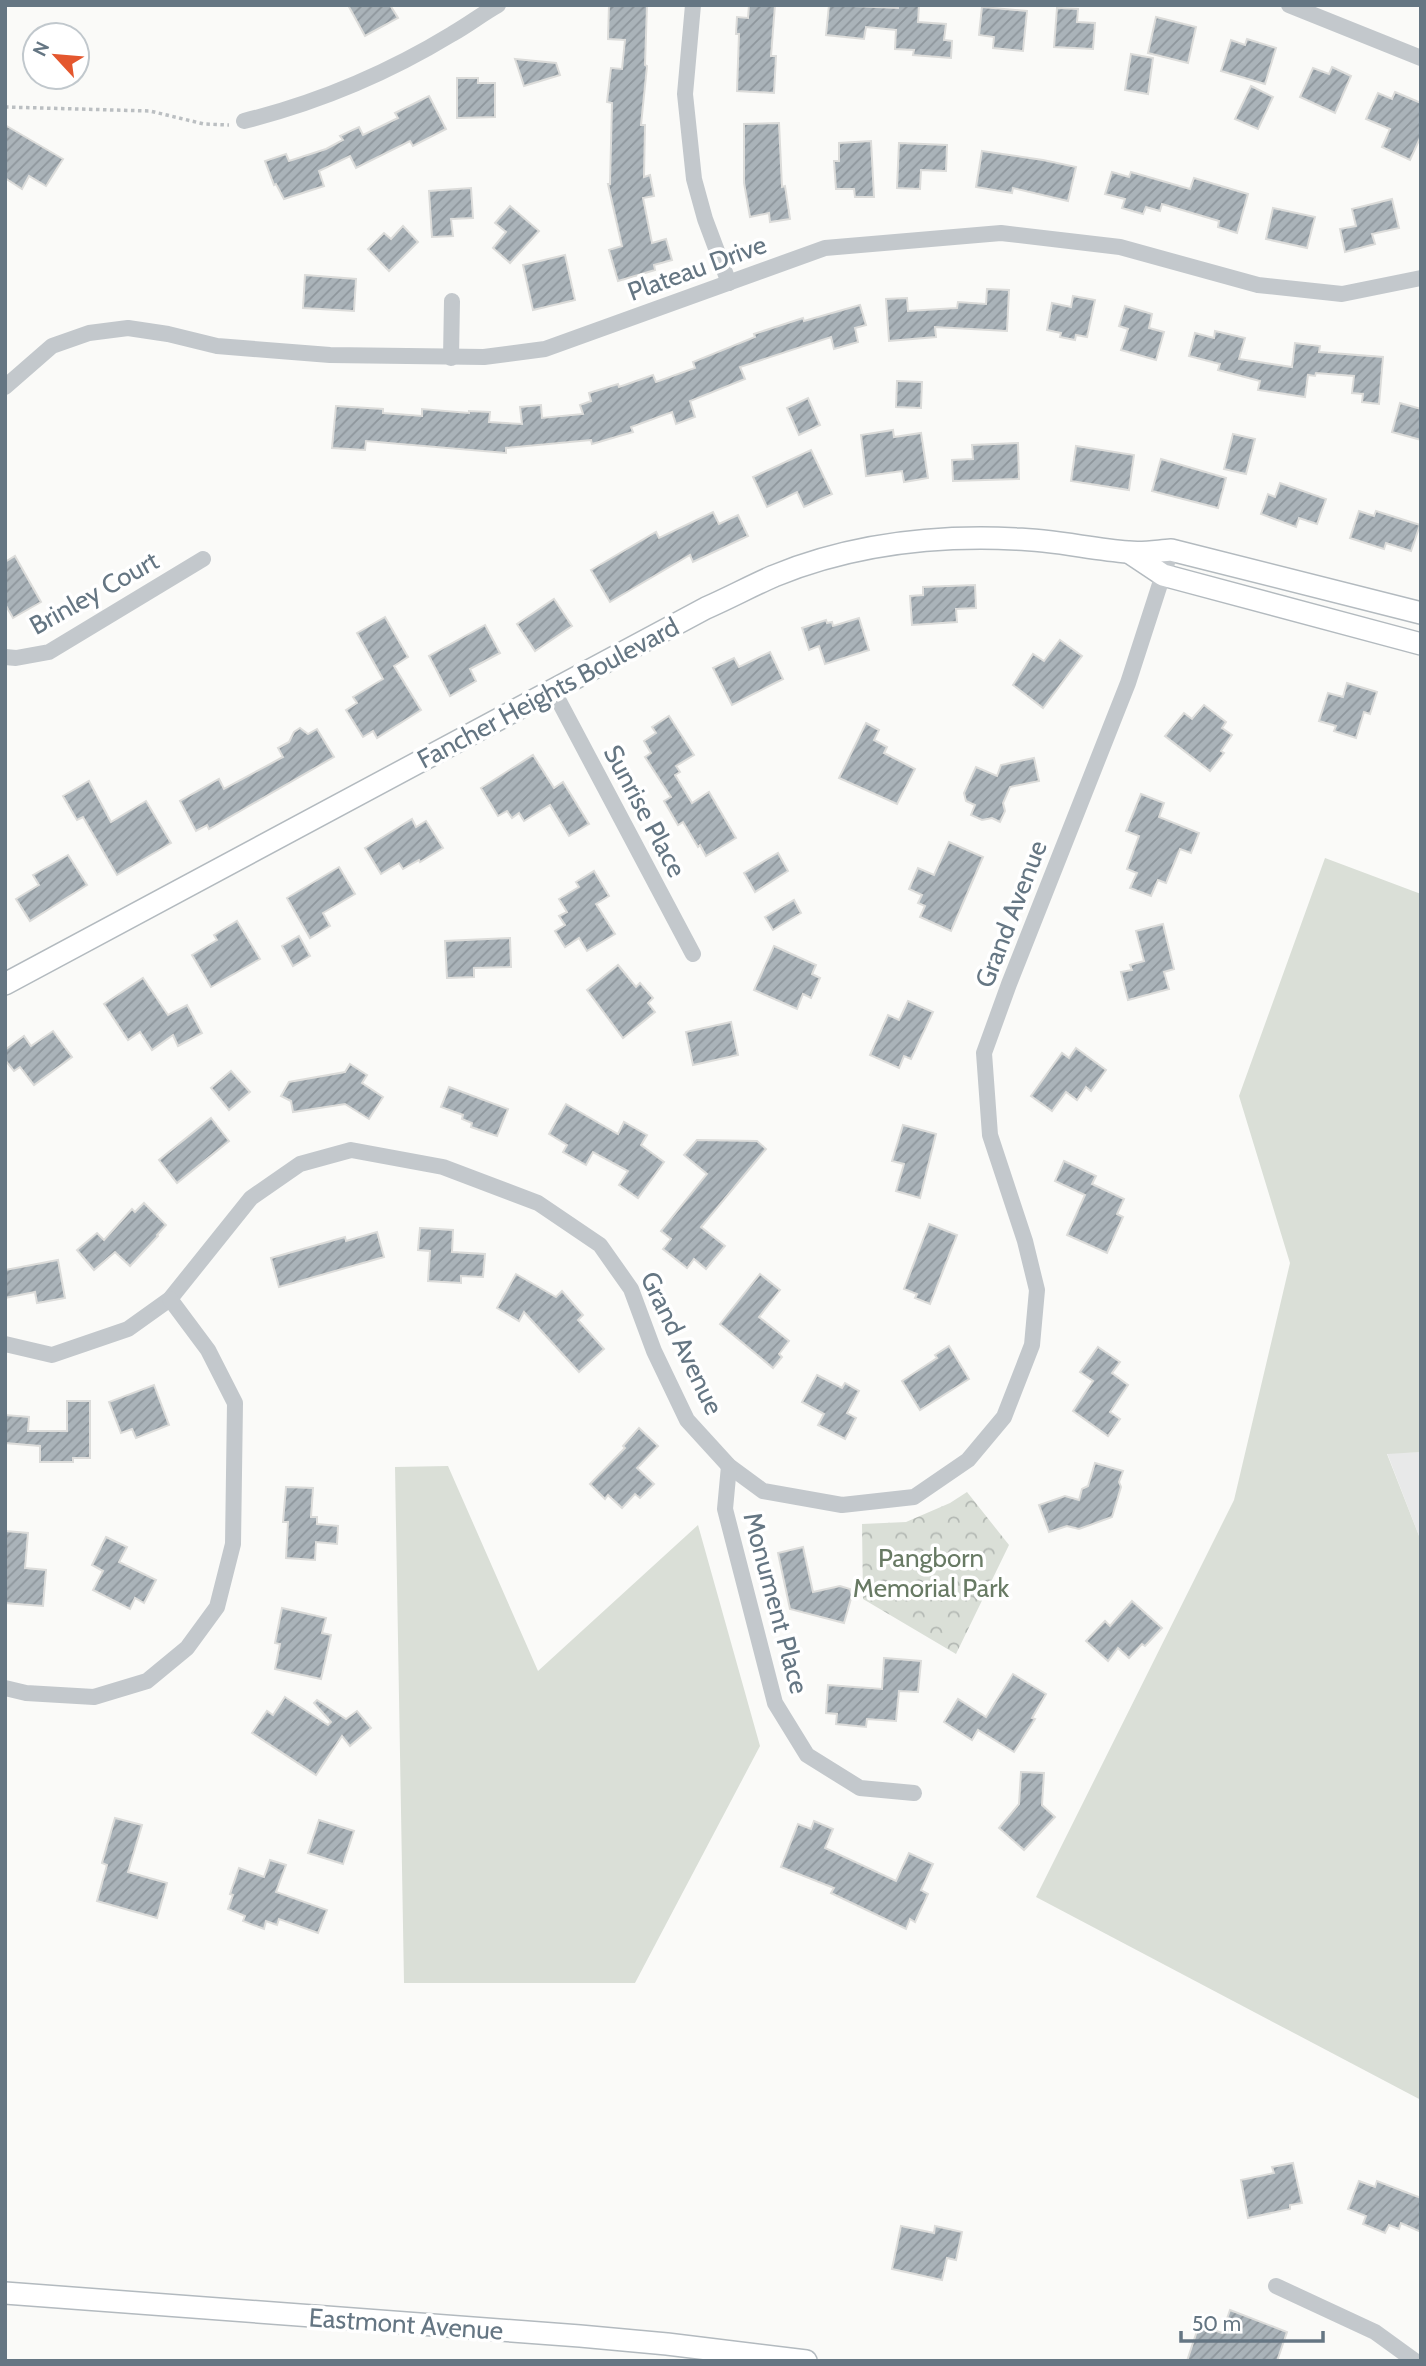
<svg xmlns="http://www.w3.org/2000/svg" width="1426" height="2366" viewBox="0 0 1426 2366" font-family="Cabin,sans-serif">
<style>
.built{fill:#e8e9e9}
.grass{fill:#dadfd7}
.park{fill:url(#park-crowns)}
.building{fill:url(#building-hatch);stroke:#dcdcda;stroke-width:2}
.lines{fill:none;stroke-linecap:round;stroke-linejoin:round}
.secondary-casing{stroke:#b3babf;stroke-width:24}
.path{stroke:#bbbfc2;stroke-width:3.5;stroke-dasharray:3.5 3.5;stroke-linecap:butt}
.street{stroke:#c3c8cc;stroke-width:16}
.secondary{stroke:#fff;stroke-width:21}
.labels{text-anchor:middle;stroke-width:7;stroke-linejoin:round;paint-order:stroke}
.street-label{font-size:26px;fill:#657683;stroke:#fff}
.park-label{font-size:26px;fill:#687a64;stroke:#fff}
</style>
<defs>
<pattern id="park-crowns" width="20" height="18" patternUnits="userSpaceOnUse" patternTransform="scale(1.75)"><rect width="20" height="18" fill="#dadfd7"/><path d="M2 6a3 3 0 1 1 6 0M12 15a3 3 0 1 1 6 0" fill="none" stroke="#b4b9b4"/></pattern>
<pattern id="building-hatch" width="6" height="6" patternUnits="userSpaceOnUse" patternTransform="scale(1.75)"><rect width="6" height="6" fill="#aab3b9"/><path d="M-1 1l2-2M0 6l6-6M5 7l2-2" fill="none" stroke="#8e969c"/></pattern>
</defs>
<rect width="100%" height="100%" fill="#fafaf8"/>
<polygon class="built" points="1421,1452 1421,1541 1387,1453"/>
<g class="grass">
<polygon points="1325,858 1421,894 1421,1452 1387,1454 1421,1541 1421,2100 1036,1897 1234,1500 1290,1263 1239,1096"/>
<polygon points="448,1466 538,1671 698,1525 760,1746 635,1983 404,1983 395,1467"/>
</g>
<polygon class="park" points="967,1492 1009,1545 956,1654 863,1599 862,1524 906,1522 950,1503"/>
<g class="building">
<polygon points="348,5 390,5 398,18 365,36"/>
<polygon points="609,5 647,5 645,65 647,66 641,125 645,125 644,177 650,175 654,196 643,198 652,243 666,239 672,260 654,265 655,270 618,281 609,250 622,246 608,184 610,184 612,103 607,102 611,68 622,69 625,40 608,39"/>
<polygon points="749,5 775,5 771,56 776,56 774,93 737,91 739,34 736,34 737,17 748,18"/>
<polygon points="829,5 898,8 898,5 919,5 918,22 946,24 944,40 952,41 951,58 913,55 914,50 895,49 896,30 866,27 864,39 826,35"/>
<polygon points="982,7 1027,11 1023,51 993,48 994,37 979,35"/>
<polygon points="1057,8 1078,9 1077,22 1095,23 1093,49 1054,47"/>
<polygon points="1156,17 1196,27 1188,63 1148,53"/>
<polygon points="1247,39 1276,48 1265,84 1221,71 1231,40 1245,45"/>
<polygon points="1131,54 1153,58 1148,94 1125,90"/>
<polygon points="515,59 556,63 560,75 524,86"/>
<polygon points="1332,67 1351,76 1335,113 1300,97 1313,68 1329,74"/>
<polygon points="457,78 478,78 478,83 495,83 495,117 457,118"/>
<polygon points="1251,86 1273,97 1258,129 1235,119"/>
<polygon points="1395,92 1421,103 1421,136 1410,160 1382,147 1390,129 1366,119 1378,93 1392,99"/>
<polygon points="429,96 446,129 413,146 410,141 356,168 350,156 319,171 324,186 284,199 276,184 274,185 265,161 286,154 289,161 326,149 343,140 340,136 359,127 363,135 398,118 395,113"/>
<polygon points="779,123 782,187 785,186 790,219 770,222 769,213 750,217 744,183 744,124"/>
<polygon points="5,125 63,159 46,186 29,176 22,189 5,178"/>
<polygon points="871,141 874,197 855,197 854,189 836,189 834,161 839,161 839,143"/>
<polygon points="899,143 947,145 946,171 921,170 920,189 897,188"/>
<polygon points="982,151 1043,160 1076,167 1068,201 1013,188 1012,193 976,187"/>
<polygon points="1112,172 1129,177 1131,172 1190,189 1194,178 1248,194 1237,233 1218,227 1219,221 1162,204 1160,211 1146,207 1143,214 1122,208 1125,199 1105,194"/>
<polygon points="471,188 473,218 451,219 453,236 432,237 429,191"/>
<polygon points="1392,199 1399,228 1372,234 1375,244 1345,252 1340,229 1356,226 1352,209"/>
<polygon points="510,206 539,231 510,263 493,248 506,232 495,223"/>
<polygon points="1273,208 1315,217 1307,248 1266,239"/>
<polygon points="403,226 418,242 389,271 368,249 384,233 391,239"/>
<polygon points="565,255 575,300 533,310 523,265"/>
<polygon points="305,275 356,279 354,311 303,308"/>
<polygon points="987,289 1009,290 1007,331 935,327 936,337 889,341 886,299 907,298 908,311 957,308 958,302 986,304"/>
<polygon points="1073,296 1095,300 1087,337 1076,335 1075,340 1060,337 1061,333 1047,330 1052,303 1071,307"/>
<polygon points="860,305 866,325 855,328 858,342 834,349 831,337 740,367 745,379 690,401 695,417 676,424 672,412 631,427 633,432 592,444 591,440 506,448 506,453 366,441 365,450 332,448 336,406 383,409 383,413 422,416 422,409 469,413 469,411 490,412 489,422 522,424 520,407 541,405 542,418 583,414 580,405 591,401 589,393 618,384 619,387 653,375 656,382 695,368 693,362 755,337 754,334 803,318 804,321"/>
<polygon points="1125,306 1152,314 1149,328 1164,332 1156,360 1121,350 1128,329 1119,326"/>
<polygon points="1215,331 1245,338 1239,359 1292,367 1295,343 1320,346 1319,352 1383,357 1379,404 1362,402 1363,394 1352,393 1354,376 1316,373 1315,376 1308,375 1305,397 1258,390 1260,381 1218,370 1220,364 1189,356 1195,333 1214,338"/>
<polygon points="897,381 922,382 921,408 896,407"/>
<polygon points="808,398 820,425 799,435 787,408"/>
<polygon points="1400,403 1421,409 1421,440 1392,432"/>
<polygon points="893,430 894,437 921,433 928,478 904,482 902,471 866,476 861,435"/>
<polygon points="1233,434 1255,439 1246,474 1224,469"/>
<polygon points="1018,443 1019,479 953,481 952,460 973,459 972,445"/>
<polygon points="1076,446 1134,455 1129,490 1071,481"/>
<polygon points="811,450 832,494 804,507 797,492 767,507 753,477"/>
<polygon points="1161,459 1226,478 1218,508 1152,491"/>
<polygon points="1280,483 1326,499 1317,524 1299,518 1296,527 1261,514 1268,494 1275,497"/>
<polygon points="1359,511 1374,516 1376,511 1420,525 1411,551 1386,543 1384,549 1350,538"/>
<polygon points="713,512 719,524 738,515 748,536 693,562 690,555 610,602 591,570 656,532 659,538"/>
<polygon points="15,556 41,602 13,618 5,604 5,562"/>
<polygon points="975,585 976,608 956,609 957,622 912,625 910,596 923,595 923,587"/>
<polygon points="554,599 572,626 535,651 517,624"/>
<polygon points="385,617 408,657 394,666 421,710 377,738 373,731 363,737 346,710 357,703 353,697 383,679 357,633"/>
<polygon points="859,618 869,650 825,664 819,646 809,650 802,628 826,620 827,623 832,622 833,626"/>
<polygon points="485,625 500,653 470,669 476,681 450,696 429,656"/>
<polygon points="1060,640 1082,656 1043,708 1013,685 1033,654 1044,661"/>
<polygon points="770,652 783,679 732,705 713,668 734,658 739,667"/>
<polygon points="1347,683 1377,692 1370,714 1364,712 1356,738 1334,731 1336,726 1319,721 1328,693 1343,697"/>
<polygon points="1204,705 1226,722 1222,728 1232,735 1221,751 1224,753 1210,771 1165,736 1184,713 1192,719"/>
<polygon points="669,716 694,755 676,766 680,772 675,775 692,803 709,792 736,838 706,856 700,845 698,847 683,822 678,825 664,801 671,797 645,757 651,753 644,741 656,733 652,727"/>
<polygon points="866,723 879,730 874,740 887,747 884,753 915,769 897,804 839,778"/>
<polygon points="300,728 308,734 317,729 334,757 209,829 207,825 196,831 180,801 219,779 224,789 283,757 278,748 289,742 294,732"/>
<polygon points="533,755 554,788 563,782 589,824 569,836 550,805 524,821 519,813 512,818 507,811 498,816 481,788"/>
<polygon points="1034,758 1039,781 1010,787 1003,803 1005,811 1000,822 992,818 982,820 971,815 975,805 966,801 964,793 976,767 997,776 1001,765"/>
<polygon points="89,781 111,822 146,801 171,843 117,875 83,817 77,820 63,796"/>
<polygon points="1141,794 1164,803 1159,817 1199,833 1191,853 1180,849 1166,883 1158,880 1151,896 1130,888 1137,873 1127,869 1139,836 1126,831"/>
<polygon points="412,819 416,827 426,821 443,848 420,862 419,860 403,869 399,863 381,874 365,848"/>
<polygon points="949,842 983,857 951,931 920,917 925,906 918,903 922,895 909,889 918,868 934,875"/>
<polygon points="778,853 788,871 755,892 744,873"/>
<polygon points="68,855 87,885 30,921 16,899 39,885 33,875"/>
<polygon points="339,867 355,894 323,913 330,926 310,938 287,898"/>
<polygon points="594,871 609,896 596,904 615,934 587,951 579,938 565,947 555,931 565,925 559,916 567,912 559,899 579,887 576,882"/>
<polygon points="794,900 801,913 773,930 765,917"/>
<polygon points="237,921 260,959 211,987 192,955 217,940 214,935"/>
<polygon points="1163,924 1174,969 1164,972 1169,989 1128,1000 1121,972 1132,970 1130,965 1144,961 1136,931"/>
<polygon points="299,936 310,956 293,966 282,946"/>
<polygon points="510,938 511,967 474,968 474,977 447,978 445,941"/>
<polygon points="774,946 816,965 812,974 820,978 811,998 803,994 797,1009 754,990"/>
<polygon points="618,965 636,987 640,983 653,998 648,1003 655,1012 623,1038 587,990"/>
<polygon points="143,978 168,1015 187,1005 202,1033 178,1046 173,1035 152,1050 140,1032 128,1040 104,1004"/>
<polygon points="908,1001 933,1012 911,1059 904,1056 899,1068 870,1055 888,1015 899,1020"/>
<polygon points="731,1022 738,1055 693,1065 686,1032"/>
<polygon points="53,1031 72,1057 34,1085 20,1067 14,1071 5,1060 5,1050 24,1036 31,1046"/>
<polygon points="1076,1048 1106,1070 1091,1091 1086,1087 1077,1100 1066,1092 1052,1111 1031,1096 1062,1053 1069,1058"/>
<polygon points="350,1064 367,1075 362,1083 383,1097 369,1119 345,1104 293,1112 291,1101 281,1096 289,1082 345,1072"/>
<polygon points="231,1071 250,1092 229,1110 211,1088"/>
<polygon points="449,1087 508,1109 497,1136 471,1127 472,1123 462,1119 463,1115 441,1107"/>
<polygon points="566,1104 618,1134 624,1122 647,1135 641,1145 664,1162 638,1198 619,1185 628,1171 593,1152 586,1165 563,1152 567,1145 549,1134"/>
<polygon points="211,1118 229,1141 177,1183 159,1160"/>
<polygon points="903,1125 936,1134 920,1198 896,1191 904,1164 892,1161"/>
<polygon points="697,1140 757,1141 766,1149 701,1227 725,1246 706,1269 694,1259 687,1268 663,1249 671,1239 661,1231 707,1174 684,1155"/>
<polygon points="1064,1161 1096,1176 1092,1184 1124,1199 1117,1214 1123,1217 1107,1253 1067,1235 1085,1195 1055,1181"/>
<polygon points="144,1203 166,1225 157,1235 158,1236 130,1266 115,1252 94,1270 77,1250 97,1233 104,1240 132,1209 135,1212"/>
<polygon points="929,1224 957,1235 930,1304 915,1298 917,1294 904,1289"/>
<polygon points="420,1228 453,1230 452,1252 485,1254 483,1277 461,1276 461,1283 428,1281 430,1251 418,1250"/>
<polygon points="377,1232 384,1257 279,1287 271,1258 345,1237 346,1241"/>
<polygon points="58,1260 65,1298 37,1303 35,1292 5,1298 5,1270"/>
<polygon points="516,1274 556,1297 562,1291 583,1315 578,1320 604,1349 579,1372 524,1312 519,1321 497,1308"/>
<polygon points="760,1274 780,1290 759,1317 789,1341 779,1354 782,1357 773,1368 720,1324"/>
<polygon points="949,1346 969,1379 920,1410 902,1381 937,1358 935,1355"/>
<polygon points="1098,1347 1120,1362 1112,1373 1128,1385 1110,1412 1120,1419 1108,1436 1073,1411 1093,1381 1080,1372"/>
<polygon points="817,1375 842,1388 845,1383 859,1391 847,1413 856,1418 845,1439 818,1425 824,1414 802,1402"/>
<polygon points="154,1385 169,1425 136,1438 132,1429 121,1433 109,1402"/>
<polygon points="67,1401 90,1401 90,1458 73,1458 73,1462 40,1462 40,1446 5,1443 5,1415 29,1417 28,1431 67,1431"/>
<polygon points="639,1428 658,1446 637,1468 654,1484 640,1498 635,1494 622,1508 608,1495 605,1499 590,1484 625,1448 623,1446"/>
<polygon points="1095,1463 1123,1471 1119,1482 1121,1487 1112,1517 1079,1529 1067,1526 1049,1532 1039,1505 1065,1496 1079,1500 1082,1489 1088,1486"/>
<polygon points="286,1487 313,1488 311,1517 317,1517 317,1524 338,1526 337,1544 316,1542 315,1560 286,1558 288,1522 283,1522"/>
<polygon points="5,1531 28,1533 25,1568 46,1570 43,1606 5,1603"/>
<polygon points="106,1537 127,1547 119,1562 156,1580 144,1603 135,1598 130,1609 93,1590 103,1571 92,1565"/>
<polygon points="803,1547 813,1592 840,1586 850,1589 852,1595 844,1623 790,1609 778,1553"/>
<polygon points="1132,1601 1162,1628 1145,1646 1142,1644 1129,1658 1118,1648 1108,1661 1086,1641 1105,1621 1110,1626"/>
<polygon points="282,1608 326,1618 322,1633 331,1635 321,1679 275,1669 280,1644 275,1643"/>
<polygon points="884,1658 921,1661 918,1692 899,1691 896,1721 867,1719 866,1727 836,1724 837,1714 826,1713 828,1685 882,1689"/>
<polygon points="1013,1674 1046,1694 1032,1718 1035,1719 1014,1752 978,1730 972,1740 944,1722 958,1699 986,1717"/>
<polygon points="285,1697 328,1725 331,1722 314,1703 317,1700 346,1719 357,1711 371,1728 350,1746 342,1736 316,1775 252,1733 267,1711 273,1715"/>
<polygon points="1021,1772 1044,1773 1042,1805 1055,1817 1024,1850 999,1828 1019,1804"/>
<polygon points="115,1818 142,1825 128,1872 167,1883 157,1918 97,1901 107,1865 102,1863"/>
<polygon points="319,1820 354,1831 343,1864 308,1853"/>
<polygon points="814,1821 833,1829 825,1848 896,1881 909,1853 933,1864 921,1890 928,1894 915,1922 910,1919 906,1929 831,1893 834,1888 781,1867 798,1824 811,1829"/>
<polygon points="270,1860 286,1865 276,1892 327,1910 318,1933 279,1919 277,1925 266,1921 264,1929 243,1921 245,1916 228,1909 233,1895 230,1894 239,1868 264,1877"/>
<polygon points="1293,2163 1302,2203 1290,2205 1290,2209 1248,2218 1241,2180 1274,2173 1272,2167"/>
<polygon points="1359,2181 1375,2187 1377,2181 1421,2198 1421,2232 1401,2223 1399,2229 1389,2225 1385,2233 1363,2224 1366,2216 1348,2209"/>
<polygon points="901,2226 934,2233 935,2226 962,2232 956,2260 947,2258 942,2280 892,2269"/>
<polygon points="1230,2310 1287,2332 1277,2361 1187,2361 1199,2325 1222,2333"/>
</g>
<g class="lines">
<g class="secondary-casing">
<g id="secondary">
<polyline points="1130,553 1163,575 1421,644"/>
<path d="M5,984L706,608C729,598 751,586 774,576C850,545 935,535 1016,539C1054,540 1091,549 1128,552C1142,554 1157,551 1171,550L1421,613"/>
<polyline points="5,2293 580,2336 667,2344 806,2361"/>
</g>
</g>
<polyline class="path" points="5,107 150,111 204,124 229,125"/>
<g class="street">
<polyline points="693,5 685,94 694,179 705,219 729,283"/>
<polyline points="1289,5 1421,58"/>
<path d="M244,121C316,103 388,73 452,34C468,25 482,14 498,5"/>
<polyline points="451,358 452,301"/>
<polyline points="5,387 52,346 89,333 128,328 168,334 217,346 330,355 484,357 545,349 825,248 1001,233 1120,247 1258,285 1342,294 1421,278"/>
<polyline points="5,657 16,658 49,652 203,559"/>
<polyline points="553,690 693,954"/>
<polyline points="5,1344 52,1355 128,1329 170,1299 251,1198 300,1164 351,1150 443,1167 538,1203 600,1245 631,1289 654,1351 687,1420 729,1466 763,1491 842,1505 914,1497 968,1460 1004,1417 1032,1345 1037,1290 1025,1241 990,1135 984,1053 1009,984 1128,683 1171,550"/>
<polyline points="729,1466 725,1509 775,1703 807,1755 860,1788 914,1793"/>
<polyline points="5,1688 26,1693 94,1697 147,1681 187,1648 217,1607 233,1544 235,1403 208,1350 170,1299"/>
<polyline points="1276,2286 1375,2332 1415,2361"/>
</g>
<use href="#secondary" class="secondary"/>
</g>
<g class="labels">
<g class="street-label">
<text transform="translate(697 268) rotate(-20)" y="9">Plateau Drive</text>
<text transform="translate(94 593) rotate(-29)" y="9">Brinley Court</text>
<text transform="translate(548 693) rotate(-28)" y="9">Fancher Heights Boulevard</text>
<text transform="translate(645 811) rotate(62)" y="9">Sunrise Place</text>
<text transform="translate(1011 914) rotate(-69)" y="9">Grand Avenue</text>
<text transform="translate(682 1343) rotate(64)" y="9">Grand Avenue</text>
<text transform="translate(776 1603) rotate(75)" y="9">Monument Place</text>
<text transform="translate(406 2324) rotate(4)" y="9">Eastmont Avenue</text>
</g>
<g class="park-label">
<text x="931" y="1567">Pangborn<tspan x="931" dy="30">Memorial Park</tspan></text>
</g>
</g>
<rect width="1426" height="2366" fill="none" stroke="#657683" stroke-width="14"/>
<g transform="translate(56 56) rotate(296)"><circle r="33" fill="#ffffff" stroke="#c1c8cd" stroke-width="2"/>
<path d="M0-5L12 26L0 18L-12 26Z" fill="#e4572e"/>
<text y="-10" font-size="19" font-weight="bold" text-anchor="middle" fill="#657683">N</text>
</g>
<path d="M1181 2331v10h142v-10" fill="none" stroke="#657683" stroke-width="3.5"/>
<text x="1192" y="2331" font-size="21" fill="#657683" stroke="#ffffff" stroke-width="5" paint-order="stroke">50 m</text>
</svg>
